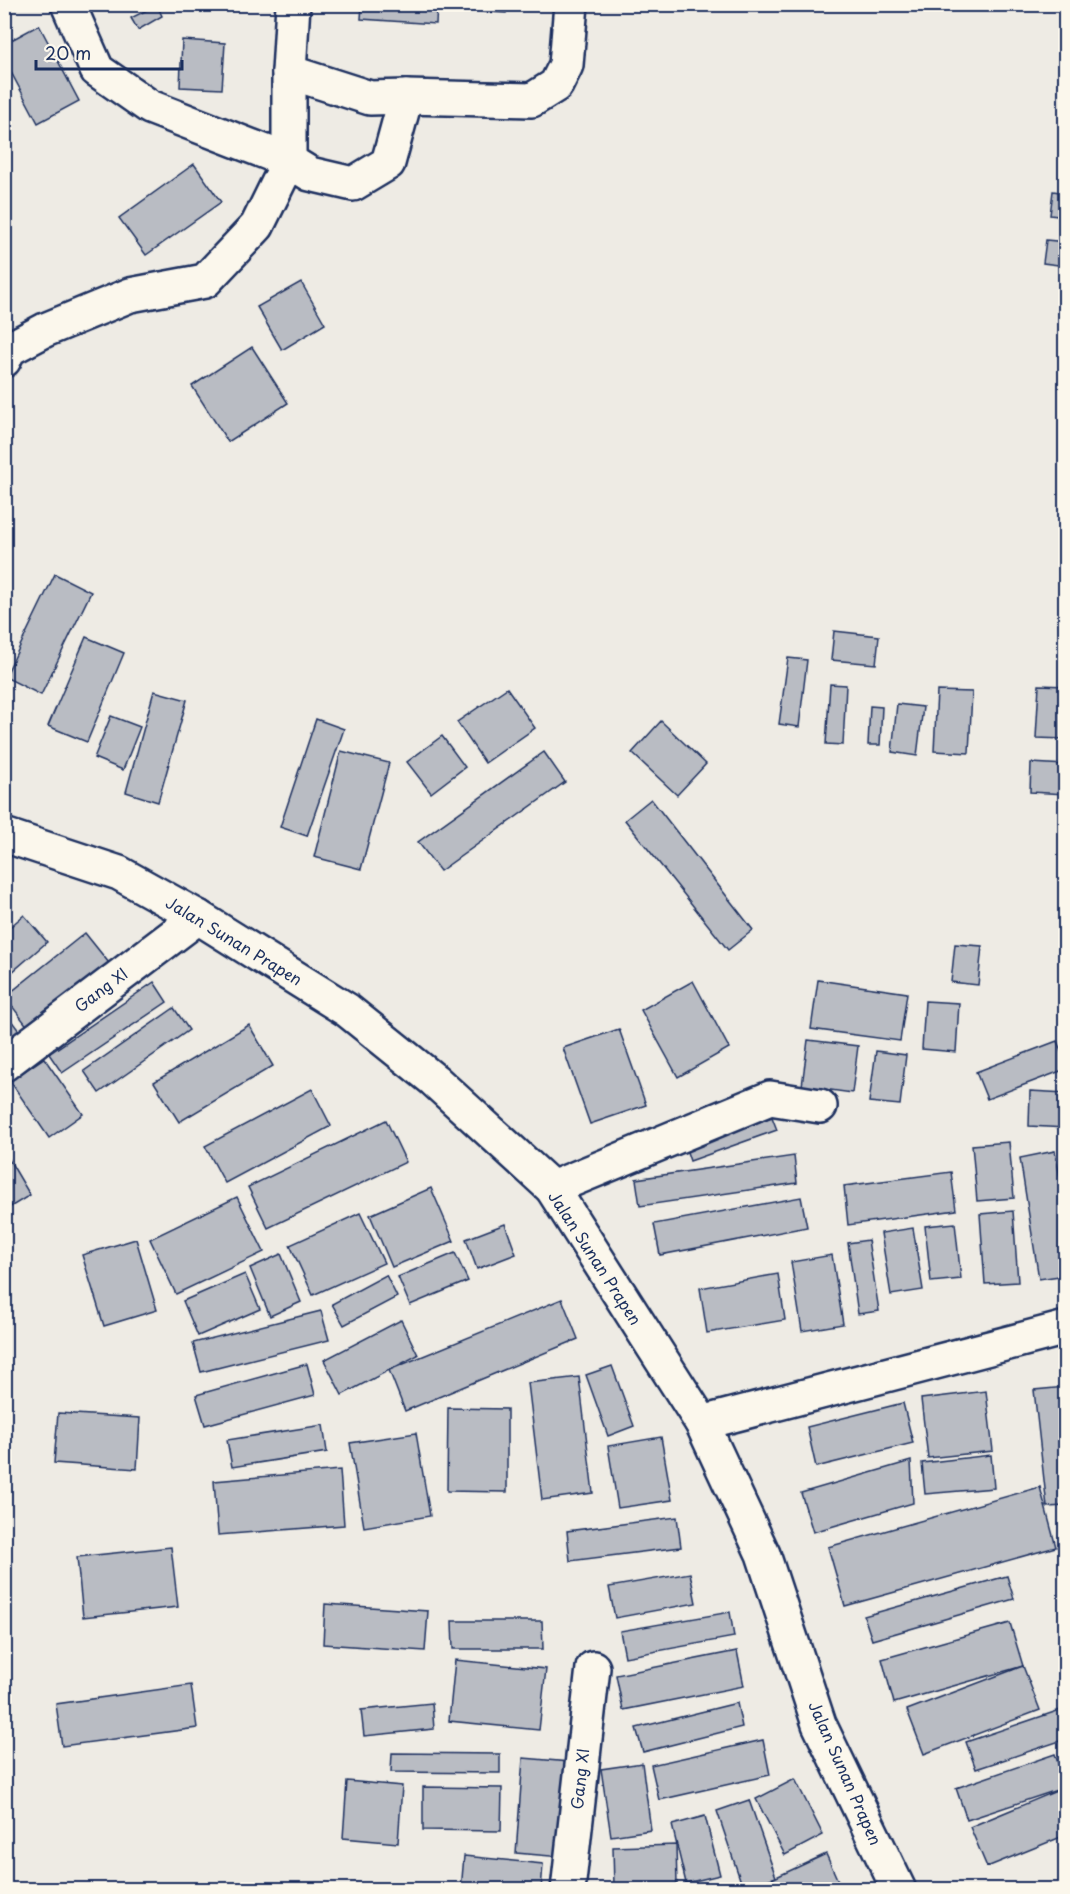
<svg xmlns="http://www.w3.org/2000/svg" width="1070" height="1894" viewBox="0 0 1070 1894" font-family="'Playpen Sans',sans-serif">
<style>
.building{fill:#b9bcc3;stroke:#1b2f5e;stroke-width:1.5}
.lines{fill:none;stroke-linecap:round;stroke-linejoin:round}
.minor-casing{stroke:#1b2f5e;stroke-width:38}
.major-casing{stroke:#1b2f5e;stroke-width:38}
.minor{stroke:#fbf7ec;stroke-width:33}
.major{stroke:#fbf7ec;stroke-width:33}
.labels{text-anchor:middle;stroke-width:5;stroke-linejoin:round;paint-order:stroke}
.street-label{font-size:16px;fill:#1b2f5e;stroke:#fbf7ec}
</style>
<rect width="100%" height="100%" fill="#eeebe4"/>
<filter id="ink" filterUnits="userSpaceOnUse"><feTurbulence type="fractalNoise" baseFrequency=".0167" numOctaves="2"/><feDisplacementMap in="SourceGraphic" scale="12" xChannelSelector="R" yChannelSelector="G"/><feConvolveMatrix kernelMatrix="1 2 1 2 8 2 1 2 1" color-interpolation-filters="sRGB"/></filter>
<g filter="url(#ink)">
<g class="building">
<polygon points="362,4 437,4 436,24 361,19"/>
<polygon points="460,4 507,4 506,13 460,10"/>
<polygon points="157,5 162,16 138,30 131,18"/>
<polygon points="39,25 79,101 38,123 4,59 4,44"/>
<polygon points="182,40 225,43 222,89 180,87"/>
<polygon points="194,164 221,202 146,255 119,218"/>
<polygon points="1053,191 1066,193 1066,217 1050,215"/>
<polygon points="1046,240 1066,242 1066,266 1043,263"/>
<polygon points="301,282 325,324 282,350 257,307"/>
<polygon points="252,347 288,403 228,442 192,386"/>
<polygon points="55,574 91,592 41,695 5,677"/>
<polygon points="834,631 879,636 876,664 831,660"/>
<polygon points="86,637 124,653 87,742 48,726"/>
<polygon points="788,658 807,660 799,727 779,724"/>
<polygon points="830,684 846,685 843,745 826,744"/>
<polygon points="1039,685 1066,686 1066,739 1036,738"/>
<polygon points="507,688 535,728 485,763 457,722"/>
<polygon points="154,691 187,700 158,802 126,792"/>
<polygon points="937,691 972,692 969,753 934,751"/>
<polygon points="897,704 923,707 917,756 892,752"/>
<polygon points="870,706 882,707 880,745 868,745"/>
<polygon points="111,716 140,727 123,770 94,758"/>
<polygon points="316,719 344,729 307,836 280,827"/>
<polygon points="661,721 706,764 677,795 632,753"/>
<polygon points="442,736 465,767 431,793 407,762"/>
<polygon points="341,751 389,763 361,869 314,857"/>
<polygon points="544,752 565,782 440,871 418,842"/>
<polygon points="1031,763 1066,765 1066,794 1030,792"/>
<polygon points="651,799 753,930 728,950 625,820"/>
<polygon points="24,915 47,942 4,979 4,932"/>
<polygon points="85,933 109,963 28,1027 5,997"/>
<polygon points="955,944 982,946 978,985 951,982"/>
<polygon points="818,980 907,993 900,1041 811,1029"/>
<polygon points="693,981 729,1048 678,1077 641,1010"/>
<polygon points="154,982 167,1002 62,1073 49,1054"/>
<polygon points="925,1001 959,1003 956,1052 922,1049"/>
<polygon points="174,1008 189,1030 99,1093 84,1071"/>
<polygon points="4,1011 23,1036 4,1050"/>
<polygon points="249,1025 273,1066 179,1122 154,1082"/>
<polygon points="619,1029 646,1105 590,1124 563,1048"/>
<polygon points="808,1040 858,1046 852,1093 802,1086"/>
<polygon points="1057,1041 1066,1064 1066,1069 987,1099 976,1072"/>
<polygon points="876,1051 906,1055 900,1105 869,1102"/>
<polygon points="44,1058 83,1114 49,1138 10,1081"/>
<polygon points="312,1089 331,1126 225,1183 205,1146"/>
<polygon points="1030,1091 1066,1093 1066,1128 1029,1126"/>
<polygon points="772,1117 777,1130 690,1161 686,1149"/>
<polygon points="386,1120 406,1162 268,1228 248,1187"/>
<polygon points="1009,1142 1014,1198 977,1201 972,1145"/>
<polygon points="4,1151 30,1195 4,1211"/>
<polygon points="1055,1151 1066,1209 1066,1275 1039,1279 1020,1158"/>
<polygon points="794,1156 797,1183 640,1206 636,1179"/>
<polygon points="951,1172 956,1210 848,1225 844,1186"/>
<polygon points="431,1188 454,1241 392,1267 370,1215"/>
<polygon points="237,1197 264,1252 176,1294 150,1239"/>
<polygon points="801,1197 807,1227 660,1255 654,1224"/>
<polygon points="1013,1211 1018,1282 985,1284 980,1214"/>
<polygon points="360,1213 384,1263 313,1295 290,1245"/>
<polygon points="955,1223 961,1279 931,1282 925,1226"/>
<polygon points="505,1224 516,1254 477,1269 466,1239"/>
<polygon points="913,1228 923,1290 891,1295 881,1233"/>
<polygon points="136,1239 157,1310 104,1326 82,1255"/>
<polygon points="868,1240 879,1311 858,1314 848,1243"/>
<polygon points="455,1253 468,1281 410,1305 398,1277"/>
<polygon points="281,1254 301,1302 270,1316 250,1268"/>
<polygon points="832,1255 843,1324 802,1331 791,1262"/>
<polygon points="245,1274 260,1309 198,1336 183,1301"/>
<polygon points="778,1274 785,1320 707,1333 700,1288"/>
<polygon points="386,1275 397,1297 344,1325 332,1304"/>
<polygon points="562,1299 578,1339 405,1411 389,1370"/>
<polygon points="321,1311 329,1340 201,1372 193,1343"/>
<polygon points="401,1320 418,1355 342,1395 324,1360"/>
<polygon points="307,1364 315,1395 205,1425 196,1395"/>
<polygon points="612,1366 634,1426 608,1436 586,1375"/>
<polygon points="579,1377 593,1493 542,1500 528,1383"/>
<polygon points="1066,1387 1066,1506 1047,1507 1034,1390"/>
<polygon points="986,1391 993,1451 928,1458 921,1399"/>
<polygon points="903,1403 913,1443 816,1467 807,1427"/>
<polygon points="448,1408 507,1409 507,1492 447,1491"/>
<polygon points="58,1413 140,1418 137,1469 54,1463"/>
<polygon points="323,1425 327,1452 232,1467 227,1440"/>
<polygon points="416,1433 430,1516 364,1527 350,1443"/>
<polygon points="661,1437 672,1500 618,1508 608,1446"/>
<polygon points="991,1455 994,1488 925,1494 922,1463"/>
<polygon points="911,1461 913,1503 813,1532 801,1493"/>
<polygon points="340,1470 344,1525 218,1535 214,1481"/>
<polygon points="1040,1487 1056,1547 845,1606 828,1547"/>
<polygon points="677,1517 681,1547 570,1561 567,1531"/>
<polygon points="171,1547 178,1607 83,1617 77,1557"/>
<polygon points="690,1573 696,1603 615,1618 609,1587"/>
<polygon points="1007,1576 1014,1599 872,1640 864,1616"/>
<polygon points="325,1604 428,1611 425,1651 323,1644"/>
<polygon points="730,1612 734,1637 625,1657 620,1631"/>
<polygon points="452,1621 542,1621 543,1649 453,1649"/>
<polygon points="1010,1623 1023,1666 894,1703 882,1659"/>
<polygon points="737,1651 744,1686 623,1710 616,1675"/>
<polygon points="455,1660 546,1669 539,1730 449,1721"/>
<polygon points="1023,1666 1040,1710 924,1754 907,1710"/>
<polygon points="191,1685 197,1728 62,1746 56,1704"/>
<polygon points="432,1703 434,1729 364,1736 361,1710"/>
<polygon points="737,1703 742,1727 643,1752 636,1728"/>
<polygon points="1066,1708 1066,1739 976,1769 966,1742"/>
<polygon points="763,1740 770,1775 659,1800 651,1765"/>
<polygon points="392,1753 500,1754 500,1773 391,1772"/>
<polygon points="1055,1754 1066,1787 967,1820 956,1788"/>
<polygon points="523,1758 570,1762 562,1857 516,1853"/>
<polygon points="642,1763 651,1830 611,1836 601,1769"/>
<polygon points="795,1779 823,1835 785,1855 756,1799"/>
<polygon points="347,1781 402,1786 398,1843 343,1838"/>
<polygon points="423,1787 502,1788 501,1831 423,1830"/>
<polygon points="1066,1787 1066,1835 987,1867 970,1827"/>
<polygon points="749,1800 776,1877 743,1888 717,1811"/>
<polygon points="705,1816 720,1875 686,1883 672,1825"/>
<polygon points="676,1845 677,1885 614,1887 613,1847"/>
<polygon points="826,1854 842,1890 761,1890 759,1885"/>
<polygon points="464,1856 543,1864 541,1890 461,1890"/>
</g>
<g class="lines">
<g class="minor-casing">
<g id="minor">
<polyline points="68,4 97,70 150,107 289,161 310,174 353,184 388,163 406,97"/>
<polyline points="289,72 370,98 406,97 532,100 556,85 566,65 571,4"/>
<polyline points="4,360 9,349 45,330 130,295 205,281 257,226 289,161 289,72 293,4"/>
<polyline points="4,1064 198,917"/>
<polyline points="552,1188 770,1098 820,1106"/>
<polyline points="702,1423 1066,1328"/>
<polyline points="568,1890 593,1668"/>
</g>
</g>
<g class="major-casing">
<polyline id="major" points="4,835 119,873 198,917 347,1010 434,1080 552,1188 702,1423 763,1554 819,1724 899,1890"/>
</g>
<use href="#minor" class="minor"/>
<use href="#major" class="major"/>
</g>
</g>
<g class="labels">
<g class="street-label">
<text transform="translate(234 941) rotate(31)" y="6">Jalan Sunan Prapen</text>
<text transform="translate(101 990) rotate(-37)" y="6">Gang XI</text>
<text transform="translate(595 1258) rotate(57)" y="6">Jalan Sunan Prapen</text>
<text transform="translate(845 1773) rotate(66)" y="6">Jalan Sunan Prapen</text>
<text transform="translate(580 1779) rotate(-84)" y="6">Gang XI</text>
</g>
</g>
<rect width="1070" height="1894" fill="none" stroke="#fbf7ec" stroke-width="24"/>
<rect x="12" y="12" width="1046" height="1870" fill="none" stroke="#1b2f5e" stroke-width="2" filter="url(#ink)"/>
<path d="M36 60v9h146v-9" fill="none" stroke="#1b2f5e" stroke-width="3"/>
<text x="45" y="60" font-size="18" fill="#1b2f5e" stroke="#fbf7ec" stroke-width="4.5" paint-order="stroke">20 m</text>
</svg>
